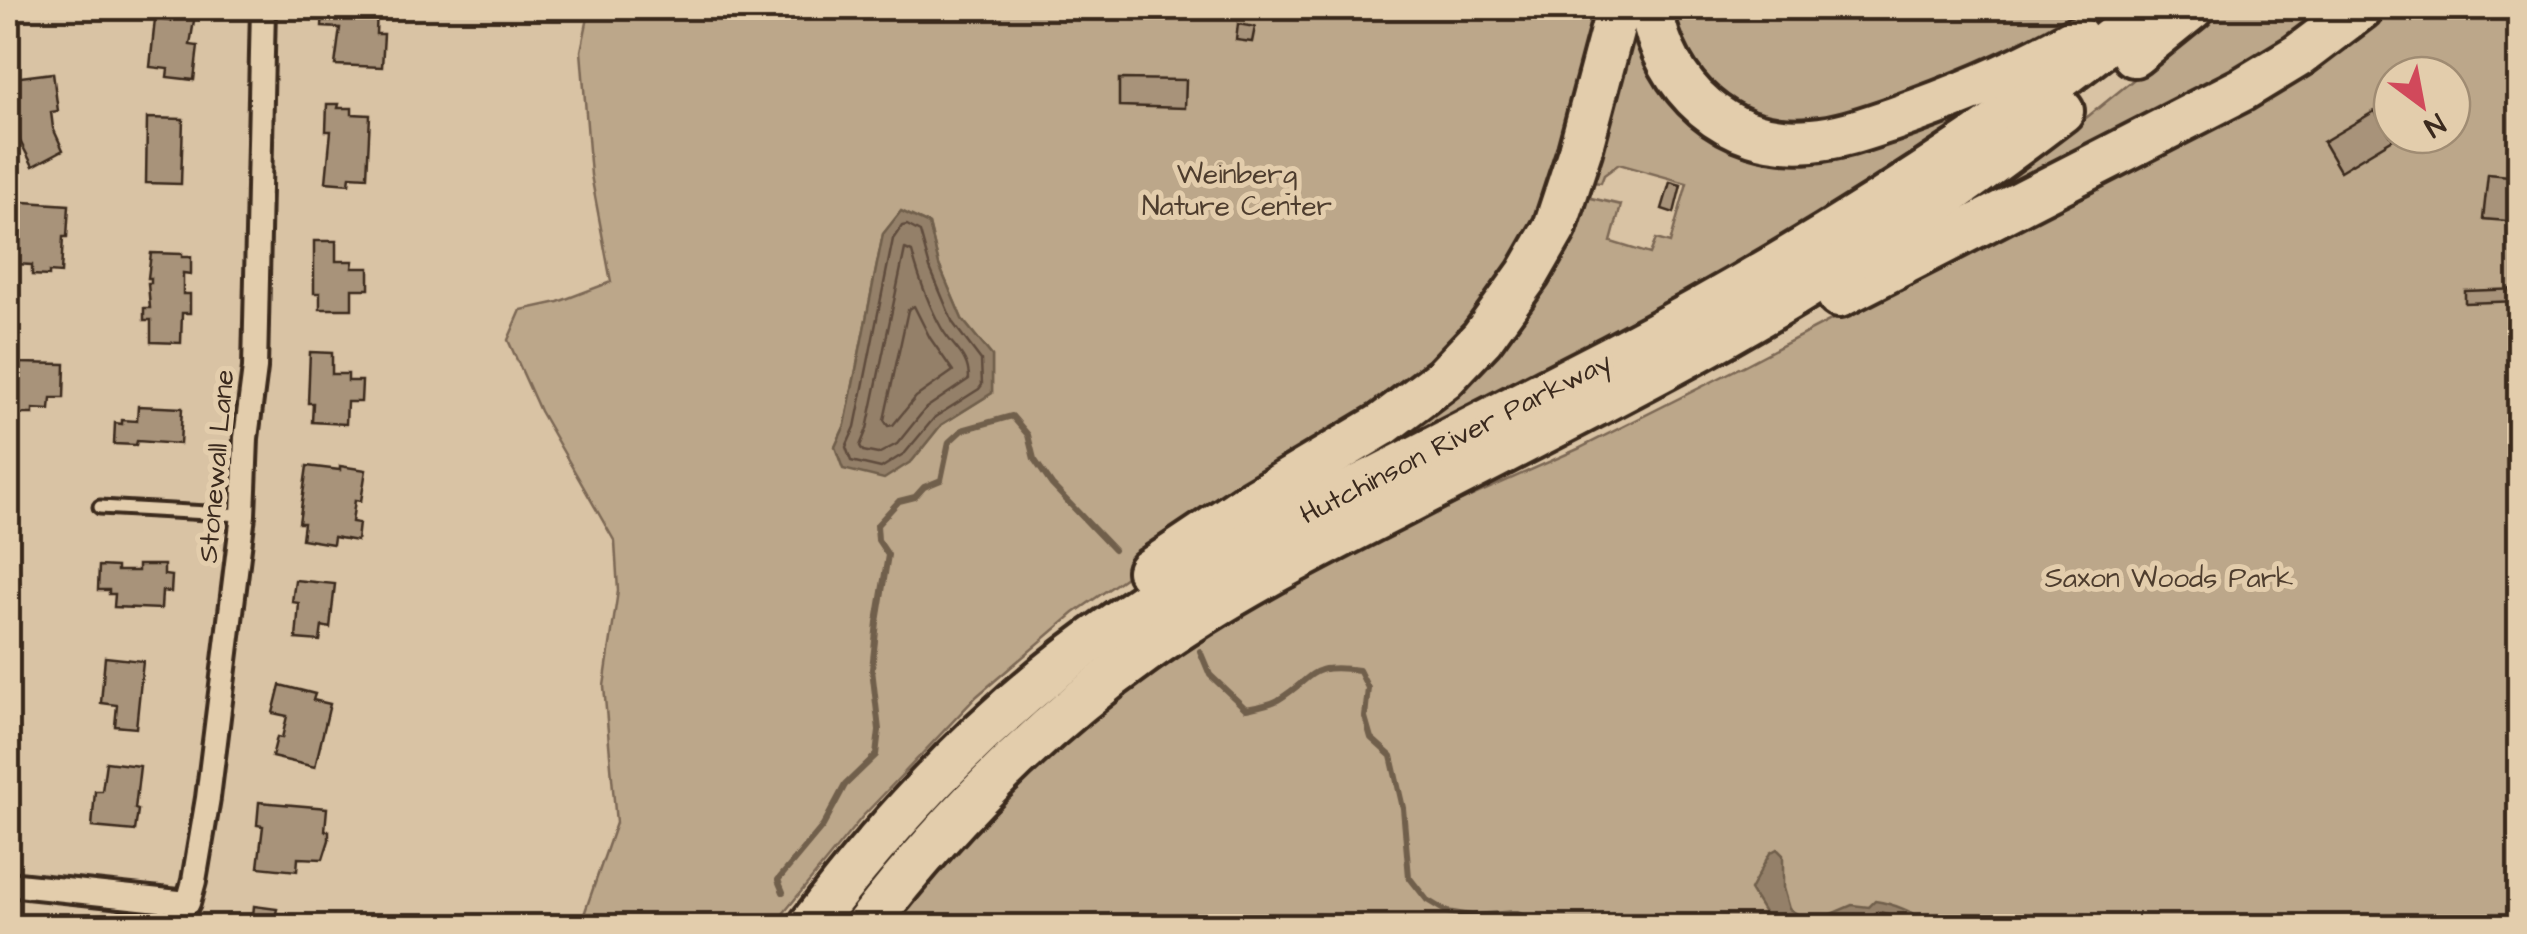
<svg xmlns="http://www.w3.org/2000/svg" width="2527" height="934" viewBox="0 0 2527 934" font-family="'Architects Daughter',sans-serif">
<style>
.green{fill:#bca78a;stroke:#7c6854;stroke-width:2.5;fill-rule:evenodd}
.water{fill:#948069;stroke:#705e4b;stroke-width:2.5}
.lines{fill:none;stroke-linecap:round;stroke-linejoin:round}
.shore{stroke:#5f4c3c;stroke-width:2.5}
.stream{stroke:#705e4b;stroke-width:6}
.building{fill:#a8937a;stroke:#3b2a1e;stroke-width:2.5}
.service-casing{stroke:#3b2a1e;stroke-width:19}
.minor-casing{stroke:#3b2a1e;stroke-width:30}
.motorway-casing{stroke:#3b2a1e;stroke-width:50}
.service{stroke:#e3cdac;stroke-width:11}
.minor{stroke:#e3cdac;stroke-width:22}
.motorway{stroke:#e3cdac;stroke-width:42}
.labels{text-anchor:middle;stroke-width:10;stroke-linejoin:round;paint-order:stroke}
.park-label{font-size:28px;fill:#4e3d2e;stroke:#e3cdac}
.street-label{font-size:28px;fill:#3b2a1e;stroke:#e3cdac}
</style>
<rect width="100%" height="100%" fill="#d9c3a4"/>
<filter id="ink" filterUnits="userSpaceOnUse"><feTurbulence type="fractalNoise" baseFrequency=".01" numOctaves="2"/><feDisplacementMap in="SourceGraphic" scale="20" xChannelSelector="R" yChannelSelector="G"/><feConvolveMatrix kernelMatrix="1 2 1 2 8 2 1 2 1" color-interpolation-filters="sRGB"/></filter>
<g filter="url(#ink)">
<g class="green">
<path d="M590,8H1000L1002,9L1006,8H1609L1538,230L1452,352L1074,613L977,696L863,816L773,926H580L616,823L604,686L618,591L615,542L540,411L508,340L521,310L558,302L611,282L591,175L581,51ZM901,212L929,224L939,265L962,319L992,356V393L941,425L912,461L835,447L845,425L883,234Z"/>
<polygon points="1627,8 1716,133 1961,110 1964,122 1761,254 1439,424 1289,500 1384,435 1578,195 1621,205 1611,242 1650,254 1656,239 1670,243 1687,183 1619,164 1604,175 1601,183 1582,181"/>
<polygon points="1663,8 2094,8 2021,51 1891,107 1782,132 1723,111 1685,69"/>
<polygon points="2222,8 2339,8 2216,96 1984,200 1984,194 2065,135"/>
<path d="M2390,8H2519V926H894L924,883L1032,765L1124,695L1238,617L1429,515L1578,449L1747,364L2291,79L2339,48ZM2392,75H2452V135H2392Z"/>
</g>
<g class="water">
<polygon points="901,211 929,224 939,265 962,319 992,356 992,393 941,425 912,461 884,479 843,469 835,447 845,425 883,234"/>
<path d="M1777,849L1783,855V888L1789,909L1801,916L1829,915L1852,905L1869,907L1875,901C1896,904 1911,912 1929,922L1925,926H1772L1750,890L1770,853Z"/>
</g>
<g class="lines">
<g class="shore">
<polygon points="907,225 920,232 930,268 953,323 981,360 982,385 979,389 935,417 905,453 881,468 851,461 846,447 855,427 893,239 902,226"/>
<path d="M905,249L912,252C919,278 929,306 942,329C953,348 969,355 969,379L926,408L897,444L878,454L863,451L860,446L867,429Z"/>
<polygon points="914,306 930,338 953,371 916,397 893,425 888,426 884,420 908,310"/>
<polyline points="1781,926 1786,920 1800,926 1830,925 1854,915 1870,916 1880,912 1904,919 1917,926"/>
</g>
<g class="stream">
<path d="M1200,651L1210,675L1246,709C1256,707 1269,705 1278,700C1317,676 1307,663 1359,670L1368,688L1365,717L1371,738L1391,756L1403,808L1409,877L1427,900L1447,912L1472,916L1515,913L1545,926"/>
<polyline points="783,892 778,880 823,826 845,785 876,755 879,730 872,669 877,622 888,555 878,540 877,525 899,501 915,497 924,487 941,480 949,442 962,430 1012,416 1028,435 1034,459 1052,485 1114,550"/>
<polyline points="1921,921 1944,926"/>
</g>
</g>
<g class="building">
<polygon points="172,8 196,8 190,45 198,46 194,80 167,77 168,69 150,67 155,19 171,21"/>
<polygon points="323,8 377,8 376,34 384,34 382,67 335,65 340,28 322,27"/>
<polygon points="1238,24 1255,27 1252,42 1236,40"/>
<polygon points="53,73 58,111 51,112 53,128 63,150 33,166 20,141 12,78"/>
<polygon points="1119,79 1186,80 1185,108 1119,106"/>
<polygon points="327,104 339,104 338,108 352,108 352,114 370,115 367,177 350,176 349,184 326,182 331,131 326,131"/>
<polygon points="2375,111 2393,139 2340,171 2323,142"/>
<polygon points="147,118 183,119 181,184 146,183"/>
<polygon points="2488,174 2520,177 2520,222 2483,219"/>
<polygon points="1670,182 1681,185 1674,213 1662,209"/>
<polygon points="9,201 69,205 67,237 63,237 61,273 49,272 49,276 32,275 32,265 16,264 18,239 15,238 16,233 8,232"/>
<polygon points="314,241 336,241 336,261 353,261 352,268 369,268 369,289 352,289 352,309 320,309 320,293 314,293"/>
<polygon points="151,253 182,254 182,257 191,257 191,274 183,273 183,294 190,294 190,313 182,313 181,343 151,342 151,320 144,320 144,308 150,308 148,283 151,283 151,278 148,278"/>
<polygon points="2520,289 2520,301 2465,303 2465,291"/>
<polygon points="8,348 19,348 19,363 65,364 64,398 51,398 50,410 33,409 33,414 17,414 17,424 8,422"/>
<polygon points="310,352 332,353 332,374 348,374 348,381 362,381 361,402 347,402 346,424 312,422 313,403 308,403"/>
<polygon points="138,406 182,408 180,444 137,441 136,445 114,444 115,423 122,424 122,420 137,421"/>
<polygon points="307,466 340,470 340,466 366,470 361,501 355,500 352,522 359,523 357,541 334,537 333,544 302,539 304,523 299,523"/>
<polygon points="138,565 164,565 164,575 172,576 171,592 162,591 161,609 114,607 115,594 109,594 109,590 98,590 99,566 117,567 117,571 138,571"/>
<polygon points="295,580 335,584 330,628 322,626 320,641 296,639 299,603 292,602"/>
<polygon points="105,657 143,661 136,728 115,726 117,705 101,703"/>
<polygon points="280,685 315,694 313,700 330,704 315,767 272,757 277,737 282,738 287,716 273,713"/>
<polygon points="106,762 140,766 135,809 138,810 135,831 92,827 95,791 102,791"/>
<polygon points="259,802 327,808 325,831 329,831 329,840 323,859 298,858 297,871 258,867 263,826 257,825"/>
<polygon points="254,906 277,909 276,913 287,914 286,926 290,926 252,926"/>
</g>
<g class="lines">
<g class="service-casing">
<g id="service">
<polyline points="100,507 243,515"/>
<polyline points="186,926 188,903"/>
</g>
</g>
<g class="minor-casing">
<polyline id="minor" points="8,884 188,903 194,881 208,798 243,515 246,438 255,368 263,8"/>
</g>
<g class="motorway-casing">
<g id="motorway">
<path d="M1651,8C1664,88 1728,148 1812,140C1840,138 1867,128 1894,119C1957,97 2019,72 2077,38"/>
<polyline points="2134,55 2192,8"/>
<polyline points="1839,296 2243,89 2299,55 2361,8"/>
<polyline points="1149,571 1247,505 1383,424 1444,378 1482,338 1528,274 1555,227 1580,151 1618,8"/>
<path d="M810,926C897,811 999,703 1119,621C1189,573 1265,534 1341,496C1431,449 1522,404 1612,357C1736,292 1856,220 1972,141C2033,99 2094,55 2150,8"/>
<path d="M866,926C946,822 1037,729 1145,652C1223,596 1309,552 1394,509C1486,461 1578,415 1669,366C1807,293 1938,206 2062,111"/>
</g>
</g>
<use href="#service" class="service"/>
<use href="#minor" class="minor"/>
<use href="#motorway" class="motorway"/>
</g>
</g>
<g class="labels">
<g class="park-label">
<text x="1237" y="183">Weinberg<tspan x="1237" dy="32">Nature Center</tspan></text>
<text x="2169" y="587">Saxon Woods Park</text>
</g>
<g class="street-label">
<text transform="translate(1455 437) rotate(-27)" y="10">Hutchinson River Parkway</text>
<text transform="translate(215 466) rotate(-85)" y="10">Stonewall Lane</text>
</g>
</g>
<rect width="2527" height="934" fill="none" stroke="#e3cdac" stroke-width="40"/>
<rect x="20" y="20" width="2487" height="894" fill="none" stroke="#3b2a1e" stroke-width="4" filter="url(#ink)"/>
<g transform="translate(2422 105) rotate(148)"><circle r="48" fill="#e3cdac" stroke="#a08c73" stroke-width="2.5"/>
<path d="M0-8L18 38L0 25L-18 38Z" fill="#d1495b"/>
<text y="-15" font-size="28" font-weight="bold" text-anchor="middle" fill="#3b2a1e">N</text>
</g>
</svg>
